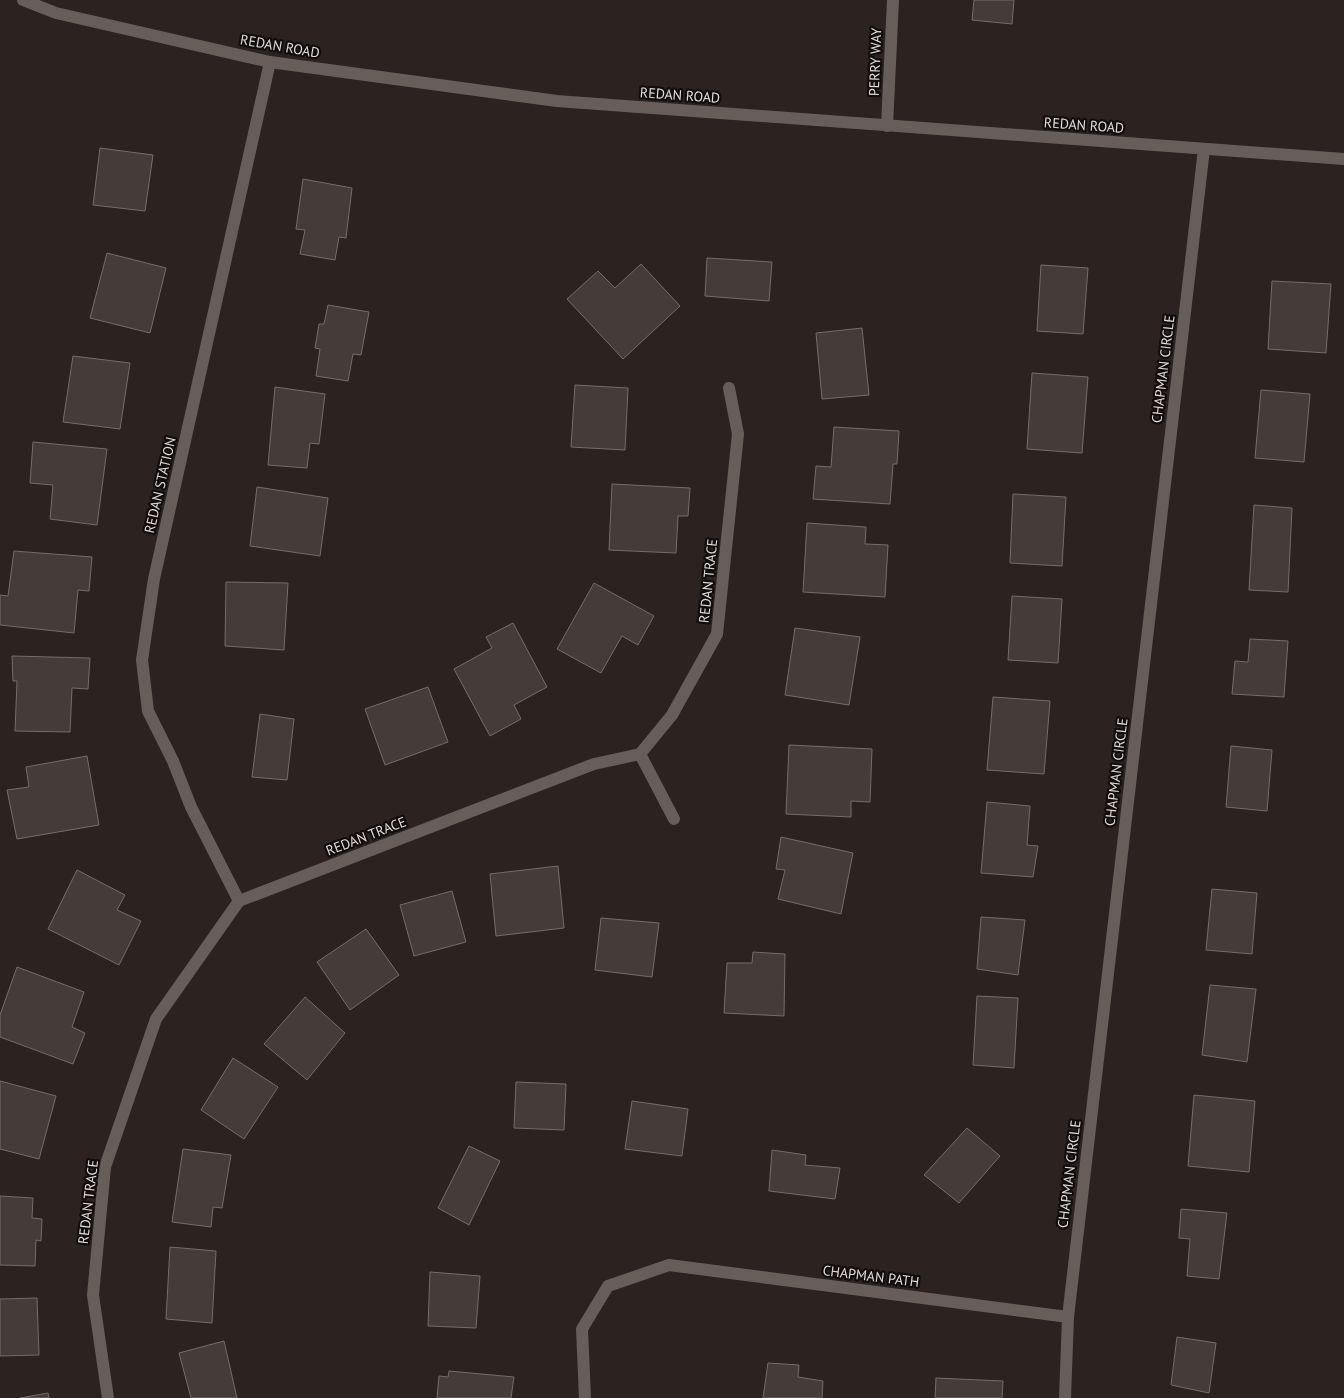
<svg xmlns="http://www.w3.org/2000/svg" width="1344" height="1398" viewBox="0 0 1344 1398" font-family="'PT Sans',sans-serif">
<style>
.building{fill:#453b38;stroke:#766c69}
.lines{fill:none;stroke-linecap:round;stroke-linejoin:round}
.street{stroke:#675d59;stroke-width:12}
.secondary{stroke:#675d59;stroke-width:12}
.labels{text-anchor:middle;stroke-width:4.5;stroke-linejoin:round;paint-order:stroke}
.street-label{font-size:14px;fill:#e1dbd9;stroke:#110d0c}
</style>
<rect width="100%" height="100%" fill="#2c2320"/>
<g class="building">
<polygon points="974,0 1014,0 1012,24 972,20"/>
<polygon points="100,148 153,155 145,211 93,205"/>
<polygon points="303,179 352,188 346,238 339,237 335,260 300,254 305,230 296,229"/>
<polygon points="107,253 166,268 150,333 90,318"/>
<polygon points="707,258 772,262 769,301 705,296"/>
<polygon points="641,264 680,306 623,359 567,299 598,271 615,288"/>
<polygon points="1041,265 1088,268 1083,334 1037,331"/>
<polygon points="1272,281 1331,284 1326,353 1268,349"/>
<polygon points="328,305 369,312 361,355 353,354 348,381 316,376 320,349 315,348 319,324 324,324"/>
<polygon points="862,328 869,395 822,399 816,333"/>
<polygon points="73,356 130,363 120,429 63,422"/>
<polygon points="1032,373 1088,377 1082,453 1027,449"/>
<polygon points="575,385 628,388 625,450 571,447"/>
<polygon points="275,387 325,394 319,444 310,443 307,468 268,465"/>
<polygon points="1261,390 1310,394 1304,462 1255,458"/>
<polygon points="834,427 899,431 897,464 893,464 890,504 813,499 816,466 831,467"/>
<polygon points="33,442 107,449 97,525 50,519 53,485 30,483"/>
<polygon points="612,484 690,488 688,516 678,516 676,553 609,550"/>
<polygon points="257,487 328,498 320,556 250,546"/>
<polygon points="1013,494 1066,497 1062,566 1010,563"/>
<polygon points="1254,505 1292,508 1288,592 1249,590"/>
<polygon points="807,523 866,527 865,544 888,545 885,597 803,592"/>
<polygon points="14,551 92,557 89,591 78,590 74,633 0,625 0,595 8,596"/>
<polygon points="226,582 288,583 284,650 225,646"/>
<polygon points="594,583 654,616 638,645 622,636 601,673 557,649"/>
<polygon points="1012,596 1062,599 1058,663 1008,660"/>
<polygon points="513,623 547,687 514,705 521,719 490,736 454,669 492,648 486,637"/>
<polygon points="795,628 860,637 849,705 785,695"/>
<polygon points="1250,639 1288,641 1284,697 1232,694 1235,661 1248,662"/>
<polygon points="12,656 90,658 88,689 72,688 70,732 15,731 17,681 13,681"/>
<polygon points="428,687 448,742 385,765 365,709"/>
<polygon points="993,697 1050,701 1044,774 987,770"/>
<polygon points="260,714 294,719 287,780 252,777"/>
<polygon points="789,745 872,749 870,802 851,801 851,817 786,814"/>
<polygon points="1231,746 1272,750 1267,811 1226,807"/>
<polygon points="87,756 99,825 17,839 7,790 29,787 26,767"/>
<polygon points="987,802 1030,806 1027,845 1038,846 1033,877 981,873"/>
<polygon points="781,837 853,853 841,914 778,899 785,870 776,869"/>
<polygon points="558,866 564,928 496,936 490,874"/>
<polygon points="77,870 125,895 117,910 141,921 119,965 48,929"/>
<polygon points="1212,889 1257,893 1252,954 1206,950"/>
<polygon points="452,891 466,942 414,956 400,905"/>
<polygon points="981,917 1025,920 1018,975 977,969"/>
<polygon points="601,918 659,923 652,977 595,970"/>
<polygon points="366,929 399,975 350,1010 317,962"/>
<polygon points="753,952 785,954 784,1016 724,1013 727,963 752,963"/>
<polygon points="17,967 84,992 72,1027 85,1033 73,1064 0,1037 0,1015"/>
<polygon points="1210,985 1256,989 1247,1062 1202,1055"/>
<polygon points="977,996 1018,998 1014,1068 973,1065"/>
<polygon points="305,997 345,1033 307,1080 264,1044"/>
<polygon points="233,1058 278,1087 244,1139 201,1110"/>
<polygon points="0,1081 56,1096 39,1159 0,1149"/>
<polygon points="516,1082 566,1084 564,1130 514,1128"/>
<polygon points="1194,1095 1255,1101 1249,1172 1188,1166"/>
<polygon points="632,1101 688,1109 682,1156 625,1149"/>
<polygon points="967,1128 1000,1156 959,1203 924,1175"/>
<polygon points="469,1146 500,1161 469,1225 438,1208"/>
<polygon points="183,1149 231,1155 222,1208 213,1207 211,1227 172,1222"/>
<polygon points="772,1150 806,1155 805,1165 840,1168 835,1199 769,1191"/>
<polygon points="0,1196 33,1198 32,1218 42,1219 41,1241 36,1240 35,1266 0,1265"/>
<polygon points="1181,1209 1227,1213 1219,1279 1187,1276 1190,1239 1179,1238"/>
<polygon points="170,1247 216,1251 212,1323 166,1319"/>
<polygon points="430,1272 480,1276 476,1328 428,1326"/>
<polygon points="37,1298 39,1355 0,1356 0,1299"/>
<polygon points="1177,1337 1216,1343 1209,1393 1171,1385"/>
<polygon points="224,1341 237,1398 191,1398 179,1353"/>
<polygon points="768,1363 799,1365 798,1377 823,1381 822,1398 763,1398"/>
<polygon points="449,1371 514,1377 511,1398 437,1398 439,1376 448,1377"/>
<polygon points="936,1378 1003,1381 1002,1398 935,1398"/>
<polygon points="48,1393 49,1398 20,1398"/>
</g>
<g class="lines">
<g class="street">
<polyline points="887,126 893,0"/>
<polyline points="640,754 674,819"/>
<polyline points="239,901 191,807 173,761 148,711 142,660 154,579 270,62"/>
<polyline points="108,1398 93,1295 105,1167 156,1019 239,901 594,764 640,754 672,715 717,634 738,434 729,388"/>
<polyline points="585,1398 582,1329 608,1286 669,1265 1068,1317"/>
<polyline points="1065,1398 1068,1317 1204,149"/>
</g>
<polyline class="secondary" points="23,0 56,13 270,62 557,101 1344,159"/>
</g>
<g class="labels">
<g class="street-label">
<text transform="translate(280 46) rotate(10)" y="5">REDAN ROAD</text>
<text transform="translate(875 62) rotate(-88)" y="5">PERRY WAY</text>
<text transform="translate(680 95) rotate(4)" y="5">REDAN ROAD</text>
<text transform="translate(1084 125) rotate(4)" y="5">REDAN ROAD</text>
<text transform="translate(1163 369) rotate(-83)" y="5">CHAPMAN CIRCLE</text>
<text transform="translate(160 485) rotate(-77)" y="5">REDAN STATION</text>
<text transform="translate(708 581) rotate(-84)" y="5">REDAN TRACE</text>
<text transform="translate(1116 772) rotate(-83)" y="5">CHAPMAN CIRCLE</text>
<text transform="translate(366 836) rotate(-21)" y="5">REDAN TRACE</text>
<text transform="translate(1069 1174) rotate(-83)" y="5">CHAPMAN CIRCLE</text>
<text transform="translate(88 1202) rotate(-83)" y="5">REDAN TRACE</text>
<text transform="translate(871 1276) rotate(7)" y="5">CHAPMAN PATH</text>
</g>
</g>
</svg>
